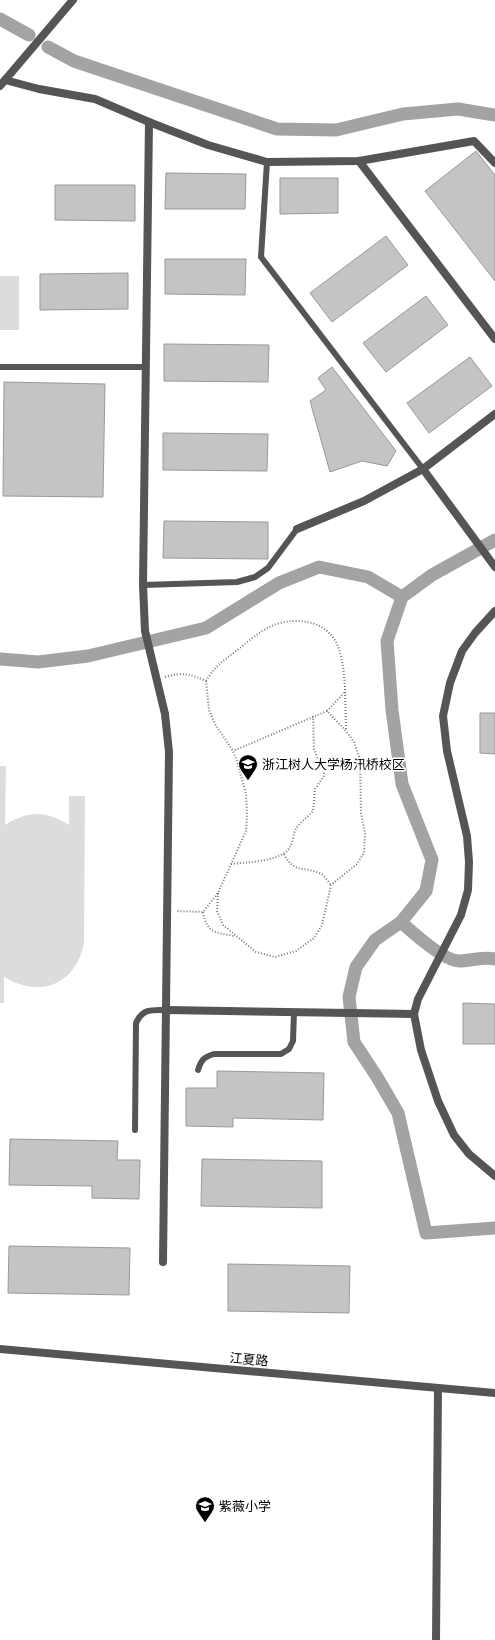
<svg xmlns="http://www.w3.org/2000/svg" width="495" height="1640" viewBox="0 0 495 1640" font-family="'Asap Condensed','Noto Sans SC',sans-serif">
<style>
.green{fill:#dcdcdc}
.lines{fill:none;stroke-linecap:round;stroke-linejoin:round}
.canal{stroke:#a3a3a3;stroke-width:13}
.building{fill:#c4c4c4;stroke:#999}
.path{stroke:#777;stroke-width:2;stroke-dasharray:1 2;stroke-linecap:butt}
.service{stroke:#555;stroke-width:6}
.minor{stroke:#555;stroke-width:8}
.tertiary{stroke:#555;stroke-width:8}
.labels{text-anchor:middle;stroke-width:3;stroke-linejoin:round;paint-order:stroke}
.poi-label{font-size:13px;fill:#000;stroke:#fff;text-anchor:start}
.street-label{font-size:13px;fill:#000;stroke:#fff}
</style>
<rect width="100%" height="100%" fill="#fff"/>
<g class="green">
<rect x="0" y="276" width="19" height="54"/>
<path d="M0,766H6L5,825C29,810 46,811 69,825V796H85L84,943C75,986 40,998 4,977V1003H0Z"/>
</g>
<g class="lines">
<g class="canal">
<polyline points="0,19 29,35"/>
<polyline points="48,47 74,61 277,129 336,130 403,114 458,109 495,115"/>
<polyline points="495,540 432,575 402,597 387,641 392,710 402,784 432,860 426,891 401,922 375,940 356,967 349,997 354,1042 377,1077 398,1113 426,1233 495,1228"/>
<polyline points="0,659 38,662 88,656 206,628 279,583 319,567 368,577 402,597"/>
<path d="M401,922C412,932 444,961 459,961C470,961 486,956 495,959"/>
</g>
</g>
<g class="building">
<polygon points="476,151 495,175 495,281 425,191"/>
<polygon points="166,173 246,174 245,209 165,209"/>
<polygon points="280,178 338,178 338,213 280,214"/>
<polygon points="55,185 135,185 135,221 55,220"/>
<polygon points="386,236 408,265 332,322 310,293"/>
<polygon points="165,259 246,259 245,295 165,294"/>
<polygon points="128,273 128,309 40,310 40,274"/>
<polygon points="426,296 448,325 386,372 363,343"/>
<polygon points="164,344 269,345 268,382 164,381"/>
<polygon points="470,357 492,386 429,433 407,403"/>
<polygon points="332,367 396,451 387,466 362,461 330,472 310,401 326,390 318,378"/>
<polygon points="4,382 105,384 103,497 3,496"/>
<polygon points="163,433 268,434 267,471 163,470"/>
<polygon points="164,521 268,522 268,559 163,558"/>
<polygon points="480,713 495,713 495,754 480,753"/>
<polygon points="463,1003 495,1004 495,1044 463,1044"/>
<polygon points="217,1071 324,1073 323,1120 233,1118 233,1127 186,1126 186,1088 217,1088"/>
<polygon points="10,1139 118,1141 117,1160 140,1160 139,1199 92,1198 92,1186 9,1185"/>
<polygon points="202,1159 322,1161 322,1208 201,1206"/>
<polygon points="9,1246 130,1248 129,1295 8,1293"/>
<polygon points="228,1264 350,1266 349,1313 228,1311"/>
</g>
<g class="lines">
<g class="path">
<path d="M165,677C183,672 190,674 206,681L209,710L215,724L233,751L237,761L246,794L247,815L246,831L218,893L203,912L177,911"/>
<path d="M206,681C213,668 224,660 236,651C248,642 259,631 274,625C296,617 324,620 336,642C347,663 345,705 346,730"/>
<polyline points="327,711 344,693"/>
<path d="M284,854C295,875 304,865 321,874C325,876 328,882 331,885"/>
<path d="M231,864C247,862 281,862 290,847C293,842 293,834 296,829C299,823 308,817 313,811L315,789L324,776V767L318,759L314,749L313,716"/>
<polyline points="218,893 217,911 223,925 256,952 275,957 296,951 314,938 322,925 331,885 357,864 364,853 365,834 361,813 360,759 354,742 346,731 327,711 233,751"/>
<path d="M203,912C207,933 214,932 234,936"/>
</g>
<g class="service">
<polyline points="267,162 261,257 423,469"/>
<polyline points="0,367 146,367"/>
<polyline points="143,585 237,582 255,577 268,568 297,529"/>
<path d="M198,1070C201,1060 204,1057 214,1054H281L289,1049L293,1041L294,1012"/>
<path d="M135,1130L136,1023C143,1008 152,1010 166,1010"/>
</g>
<g class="minor">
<polyline points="5,80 39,89 95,99 149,122 208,145 267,162 359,161 474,141 495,163"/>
<polyline points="149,122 143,585 145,631 165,714 169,752 163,1262"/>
<polyline points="359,161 495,339"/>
<polyline points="423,469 495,567"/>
<polyline points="297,529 364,501 423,469 495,414"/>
<polyline points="495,611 475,633 462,651 450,683 443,716 447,751 467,836 469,862 468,890 461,915 418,999 414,1014 421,1050 438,1101 454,1135 469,1154 495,1176"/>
<polyline points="166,1010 414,1014"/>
</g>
<g class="tertiary">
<polyline points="0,86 73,0"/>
<polyline points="0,1349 495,1393"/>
<polyline points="436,1640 438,1388"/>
</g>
</g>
<defs>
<g id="university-pin" transform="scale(1)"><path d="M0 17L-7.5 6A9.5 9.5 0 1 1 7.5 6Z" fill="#000" stroke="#fff"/><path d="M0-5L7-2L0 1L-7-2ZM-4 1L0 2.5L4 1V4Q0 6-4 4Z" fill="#fff"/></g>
<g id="school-pin" transform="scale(1)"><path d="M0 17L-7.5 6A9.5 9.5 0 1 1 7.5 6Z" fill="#000" stroke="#fff"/><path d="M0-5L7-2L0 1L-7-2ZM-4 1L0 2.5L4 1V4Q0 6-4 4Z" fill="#fff"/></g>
</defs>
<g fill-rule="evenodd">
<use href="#university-pin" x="248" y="764"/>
<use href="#school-pin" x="205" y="1506"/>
</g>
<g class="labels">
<g class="poi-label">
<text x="262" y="769">浙江树人大学杨汛桥校区</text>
<text x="219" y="1511">紫薇小学</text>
</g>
<g class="street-label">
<text transform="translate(249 1359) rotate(5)" y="5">江夏路</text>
</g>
</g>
</svg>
